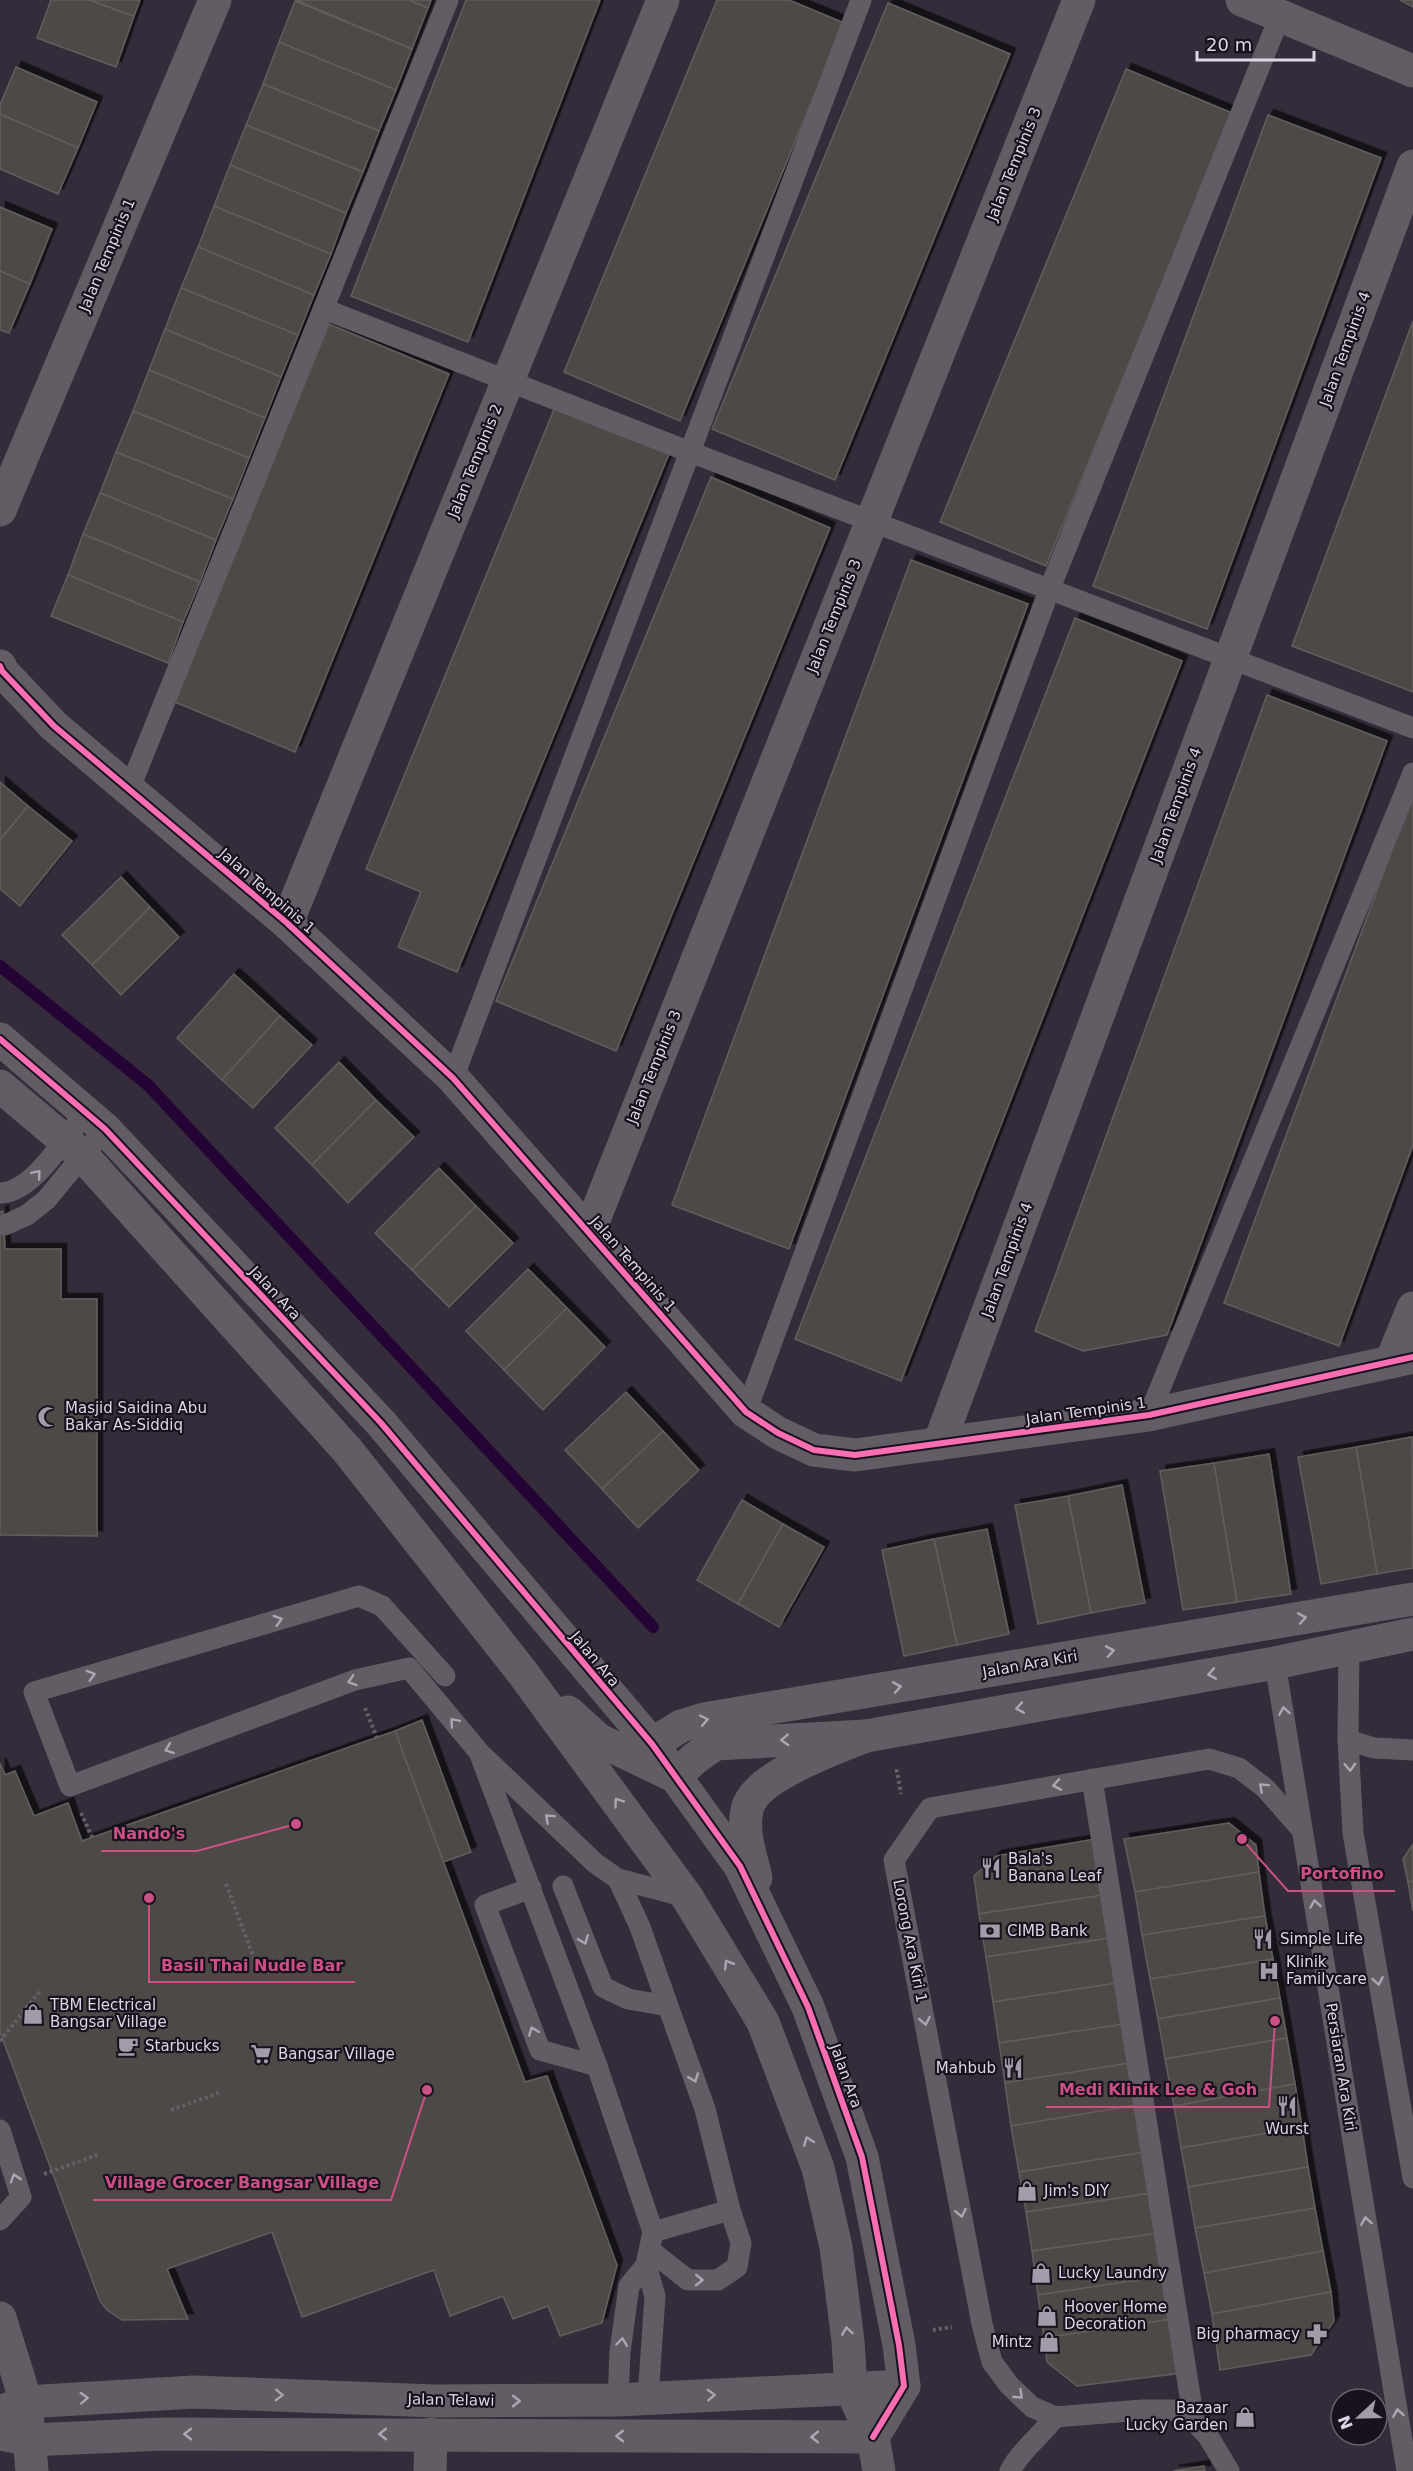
<svg xmlns="http://www.w3.org/2000/svg" width="1413" height="2471" viewBox="0 0 1413 2471" font-family="'DejaVu Sans',sans-serif">
<style>
.lines{fill:none;stroke-linecap:round;stroke-linejoin:round}
.stream{stroke:#240434;stroke-width:12}
.building{fill:#4e4a47;stroke:#605e5d;stroke-width:1.5;filter:url(#shadow)}
.path{stroke:#646067;stroke-width:4;stroke-dasharray:3 3;stroke-linecap:butt}
.service{stroke:#625d65;stroke-width:21}
.minor{stroke:#625d65;stroke-width:33}
.tertiary{stroke:#625d65;stroke-width:33}
.cycleway-casing{stroke:#19121e;stroke-width:10}
.cycleway{stroke:#f96db3;stroke-width:6}
.oneway{stroke:#ada5b2}
.labels{text-anchor:middle;stroke-width:4.5;stroke-linejoin:round;paint-order:stroke}
.street-label{font-size:15px;fill:#dfd5e6;stroke:#19121e}
.poi-label{font-size:15px;fill:#dfd5e6;stroke:#19121e;text-anchor:start}
.leader{fill:none;stroke:#cb5185;stroke-width:2}
.callout-dot{fill:#cb5185;stroke:#19121e;stroke-width:2}
.callout-label{font-size:16px;text-anchor:middle;font-weight:bold;fill:#cb5185;stroke:#19121e;stroke-width:4.5;stroke-linejoin:round;paint-order:stroke}
</style>
<defs>
<filter id="shadow"><feDropShadow dx="5.5" dy="-5.5" stdDeviation="0" flood-color="#0009"/></filter>
</defs>
<rect width="100%" height="100%" fill="#342c3a"/>
<g class="lines">
<polyline class="stream" points="0,966 148,1085 653,1627"/>
</g>
<g class="building">
<polygon points="51,0 89,0 134,16 116,67 37,38"/>
<polygon points="89,0 140,0 134,16"/>
<polygon points="296,0 409,0 428,8 412,49"/>
<polygon points="409,0 431,0 428,8"/>
<polygon points="466,0 600,0 468,342 351,296"/>
<polygon points="717,0 789,0 844,23 680,421 564,372"/>
<polygon points="1400,0 1413,0 1413,7"/>
<polygon points="295,1 412,49 396,90 279,42"/>
<polygon points="888,3 1010,54 835,480 712,429"/>
<polygon points="279,42 396,90 379,131 263,84"/>
<polygon points="16,67 97,102 78,148 0,114 0,105"/>
<polygon points="1126,69 1232,113 1046,566 940,522"/>
<polygon points="263,84 379,131 363,172 246,125"/>
<polygon points="0,114 78,148 58,194 0,169"/>
<polygon points="1268,115 1381,158 1207,629 1093,586"/>
<polygon points="246,125 363,172 346,213 230,165"/>
<polygon points="230,165 346,213 331,254 214,206"/>
<polygon points="214,206 331,254 314,295 198,247"/>
<polygon points="0,207 52,229 30,284 0,271"/>
<polygon points="198,247 314,295 298,335 181,288"/>
<polygon points="0,271 30,284 9,333 0,330"/>
<polygon points="181,288 298,335 281,377 165,329"/>
<polygon points="1413,321 1413,692 1292,646"/>
<polygon points="329,324 449,374 295,752 175,702"/>
<polygon points="165,329 281,377 265,418 149,370"/>
<polygon points="149,370 265,418 249,458 133,411"/>
<polygon points="555,407 669,454 457,972 398,947 421,892 366,869"/>
<polygon points="133,411 249,458 233,499 116,452"/>
<polygon points="116,452 233,499 216,540 100,493"/>
<polygon points="711,477 830,528 616,1051 496,1001"/>
<polygon points="100,493 216,540 200,582 83,534"/>
<polygon points="83,534 200,582 183,622 68,575"/>
<polygon points="911,560 1028,604 789,1249 672,1205"/>
<polygon points="68,575 183,622 168,663 51,616"/>
<polygon points="1075,618 1182,661 901,1381 795,1339"/>
<polygon points="1267,695 1387,741 1167,1335 1083,1351 1035,1331"/>
<polygon points="0,782 28,806 0,840"/>
<polygon points="1413,793 1413,1145 1339,1346 1224,1303"/>
<polygon points="28,806 72,841 20,906 0,889 0,840"/>
<polygon points="121,877 150,907 92,965 62,935"/>
<polygon points="150,907 179,937 121,995 92,965"/>
<polygon points="234,974 280,1016 222,1080 177,1038"/>
<polygon points="280,1016 312,1045 253,1108 222,1080"/>
<polygon points="339,1062 376,1100 312,1165 275,1128"/>
<polygon points="376,1100 414,1137 348,1203 312,1165"/>
<polygon points="439,1168 476,1206 412,1270 375,1233"/>
<polygon points="476,1206 513,1243 449,1307 412,1270"/>
<polygon points="3,1211 5,1249 61,1249 61,1299 97,1299 97,1536 0,1535 0,1212"/>
<polygon points="528,1269 567,1308 504,1370 466,1331"/>
<polygon points="567,1308 605,1347 543,1410 504,1370"/>
<polygon points="626,1392 663,1431 602,1489 565,1450"/>
<polygon points="663,1431 699,1470 638,1528 602,1489"/>
<polygon points="1412,1437 1413,1568 1377,1574 1356,1447"/>
<polygon points="1356,1447 1377,1574 1321,1584 1298,1457"/>
<polygon points="1269,1454 1291,1594 1237,1602 1214,1463"/>
<polygon points="1214,1463 1237,1602 1183,1610 1160,1471"/>
<polygon points="1122,1485 1145,1603 1091,1613 1068,1496"/>
<polygon points="1068,1496 1091,1613 1038,1624 1015,1505"/>
<polygon points="742,1500 783,1524 738,1604 697,1580"/>
<polygon points="783,1524 824,1547 779,1627 738,1604"/>
<polygon points="987,1529 1009,1634 957,1645 934,1539"/>
<polygon points="934,1539 957,1645 904,1656 882,1550"/>
<polygon points="422,1720 471,1852 443,1862 395,1731"/>
<polygon points="395,1731 525,2082 547,2076 617,2265 602,2323 560,2336 548,2306 513,2319 503,2296 450,2316 434,2270 302,2317 272,2232 167,2269 188,2319 122,2320 107,2310 100,2301 0,2032 0,1763 5,1775 15,1771 34,1816 68,1803 82,1841"/>
<polygon points="1229,1823 1256,1845 1259,1872 1135,1892 1124,1839"/>
<polygon points="1095,1839 1103,1895 979,1914 974,1876 996,1856"/>
<polygon points="1413,1844 1413,1881 1408,1882 1403,1859"/>
<polygon points="1259,1872 1265,1916 1142,1935 1135,1892"/>
<polygon points="1413,1881 1413,1911 1408,1882"/>
<polygon points="1103,1895 1109,1938 986,1957 979,1914"/>
<polygon points="1265,1916 1273,1959 1150,1979 1142,1935"/>
<polygon points="1109,1938 1117,1983 993,2002 986,1957"/>
<polygon points="1273,1959 1280,1998 1158,2019 1150,1979"/>
<polygon points="1117,1983 1124,2024 999,2043 993,2002"/>
<polygon points="1280,1998 1287,2038 1165,2059 1158,2019"/>
<polygon points="1124,2024 1130,2063 1005,2083 999,2043"/>
<polygon points="1287,2038 1295,2084 1174,2106 1165,2059"/>
<polygon points="1130,2063 1137,2105 1011,2126 1005,2083"/>
<polygon points="1295,2084 1302,2127 1181,2148 1174,2106"/>
<polygon points="1137,2105 1145,2152 1019,2172 1011,2126"/>
<polygon points="1302,2127 1308,2167 1188,2187 1181,2148"/>
<polygon points="1145,2152 1152,2193 1026,2212 1019,2172"/>
<polygon points="1308,2167 1315,2208 1195,2228 1188,2187"/>
<polygon points="1152,2193 1159,2233 1032,2251 1026,2212"/>
<polygon points="1315,2208 1323,2251 1204,2273 1195,2228"/>
<polygon points="1159,2233 1165,2276 1038,2295 1032,2251"/>
<polygon points="1323,2251 1331,2292 1212,2314 1204,2273"/>
<polygon points="1165,2276 1172,2319 1044,2338 1038,2295"/>
<polygon points="1331,2292 1334,2321 1311,2355 1220,2370 1212,2314"/>
<polygon points="1172,2319 1182,2373 1077,2386 1047,2362 1044,2338"/>
<polygon points="1204,2466 1205,2471 1173,2471"/>
</g>
<g class="lines">
<g class="path">
<polyline points="365,1708 377,1738"/>
<polyline points="895,1771 897,1771 901,1794"/>
<polyline points="81,1813 92,1837"/>
<polyline points="226,1884 255,1961"/>
<polyline points="0,2041 40,1991"/>
<polyline points="171,2110 221,2092"/>
<polyline points="44,2174 100,2154"/>
<polyline points="933,2330 952,2327"/>
</g>
<g class="service">
<polyline points="324,309 690,452 1413,728"/>
<polyline points="129,790 448,0"/>
<polyline points="453,1078 861,0"/>
<path d="M0,1193C34,1192 65,1137 86,1112"/>
<polyline points="5,1225 27,1215 46,1200 105,1129"/>
<polyline points="746,1412 1050,588 1280,16"/>
<polyline points="1149,1415 1413,773"/>
<polyline points="1349,1645 1348,1740 1353,1833 1413,2178"/>
<polyline points="1275,1663 1407,2471"/>
<polyline points="445,1676 382,1606 359,1596 34,1692 70,1786 355,1680 409,1668 479,1752 597,2066 653,2232 646,2265 629,2286 620,2352 618,2400"/>
<polyline points="1348,1740 1374,1748 1413,1750"/>
<polyline points="483,1756 595,1863 618,1879 687,1897"/>
<polyline points="1092,1779 1194,2421"/>
<polyline points="618,1879 640,1927 668,2006"/>
<polyline points="563,1886 603,1987 628,1999 668,2006 705,2109 730,2210 741,2243 737,2267 718,2280 688,2280 651,2251"/>
<polyline points="531,1888 485,1905 540,2050 597,2066"/>
<polyline points="0,2130 21,2197 0,2220"/>
<polyline points="653,2232 730,2210"/>
<polyline points="646,2265 655,2296 648,2398"/>
<path d="M1010,2471C1021,2450 1041,2436 1055,2417"/>
<polyline points="1229,2471 1208,2436 1194,2421 1173,2410 1142,2410 1055,2417 1032,2407 1009,2385 992,2362 982,2324 894,1860 930,1808 1209,1759 1239,1768 1265,1788 1302,1830"/>
</g>
<g class="minor">
<polyline points="1242,0 1413,71"/>
<polyline points="0,510 215,0"/>
<polyline points="0,666 2,671 54,726 287,923 453,1078 746,1412 778,1433 814,1450 855,1455 1149,1415 1413,1357"/>
<polyline points="287,923 663,0"/>
<polyline points="589,1232 1079,0"/>
<polyline points="1391,1362 1413,1308"/>
<polyline points="939,1444 1413,166"/>
<polyline points="652,1744 681,1726 704,1719 1413,1599"/>
<polyline points="676,1776 694,1759 715,1744 866,1736 1275,1663 1413,1634"/>
<polyline points="0,2318 26,2402 32,2471"/>
<polyline points="0,2412 26,2402 194,2392 435,2401 618,2400 904,2386"/>
<polyline points="0,2434 31,2440 163,2434 873,2437"/>
<polyline points="430,2471 431,2434"/>
</g>
<g class="tertiary">
<polyline points="0,1039 105,1129 381,1423 652,1744 740,1866 808,2007 862,2157 899,2345 904,2386 873,2437"/>
<polyline points="0,1086 83,1156 348,1451 522,1672 687,1897 763,2022 818,2168 836,2247 848,2341 851,2389 873,2437 879,2471"/>
<polyline points="568,1712 599,1740 674,1776"/>
<path d="M756,1878C751,1856 742,1832 747,1810C753,1776 837,1748 866,1736"/>
</g>
<g class="cycleway-casing">
<g id="cycleway">
<polyline points="0,666 2,671 54,726 287,923 453,1078 746,1412 778,1433 814,1450 855,1455 1149,1415 1413,1357"/>
<polyline points="0,1039 105,1129 381,1423 652,1744 740,1866 808,2007 862,2157 899,2345 904,2386 873,2437"/>
</g>
</g>
<use href="#cycleway" class="cycleway"/>
</g>
<defs><path id="oneway-chevron" d="M-2-3.5L2.5 0L-2 3.5" fill="none" stroke-width="1.6" stroke-linecap="round" stroke-linejoin="round" transform="scale(1.5)"/></defs>
<g class="oneway">
<use href="#oneway-chevron" transform="translate(37 1174) rotate(-50)"/>
<use href="#oneway-chevron" transform="translate(1302 1618) rotate(-10)"/>
<use href="#oneway-chevron" transform="translate(278 1620) rotate(-16)"/>
<use href="#oneway-chevron" transform="translate(1110 1651) rotate(-10)"/>
<use href="#oneway-chevron" transform="translate(1212 1674) rotate(170)"/>
<use href="#oneway-chevron" transform="translate(91 1675) rotate(-16)"/>
<use href="#oneway-chevron" transform="translate(352 1681) rotate(162)"/>
<use href="#oneway-chevron" transform="translate(897 1687) rotate(-10)"/>
<use href="#oneway-chevron" transform="translate(1020 1708) rotate(170)"/>
<use href="#oneway-chevron" transform="translate(1284 1711) rotate(-99)"/>
<use href="#oneway-chevron" transform="translate(704 1720) rotate(-12)"/>
<use href="#oneway-chevron" transform="translate(454 1722) rotate(-130)"/>
<use href="#oneway-chevron" transform="translate(785 1740) rotate(177)"/>
<use href="#oneway-chevron" transform="translate(169 1749) rotate(160)"/>
<use href="#oneway-chevron" transform="translate(1350 1767) rotate(87)"/>
<use href="#oneway-chevron" transform="translate(1057 1785) rotate(170)"/>
<use href="#oneway-chevron" transform="translate(1263 1787) rotate(-138)"/>
<use href="#oneway-chevron" transform="translate(618 1802) rotate(-126)"/>
<use href="#oneway-chevron" transform="translate(549 1818) rotate(-138)"/>
<use href="#oneway-chevron" transform="translate(1315 1904) rotate(-99)"/>
<use href="#oneway-chevron" transform="translate(584 1940) rotate(68)"/>
<use href="#oneway-chevron" transform="translate(728 1964) rotate(-121)"/>
<use href="#oneway-chevron" transform="translate(1378 1981) rotate(80)"/>
<use href="#oneway-chevron" transform="translate(925 2021) rotate(79)"/>
<use href="#oneway-chevron" transform="translate(533 2031) rotate(-111)"/>
<use href="#oneway-chevron" transform="translate(694 2078) rotate(70)"/>
<use href="#oneway-chevron" transform="translate(808 2141) rotate(-111)"/>
<use href="#oneway-chevron" transform="translate(15 2178) rotate(-107)"/>
<use href="#oneway-chevron" transform="translate(961 2213) rotate(79)"/>
<use href="#oneway-chevron" transform="translate(1366 2221) rotate(-99)"/>
<use href="#oneway-chevron" transform="translate(699 2280)"/>
<use href="#oneway-chevron" transform="translate(847 2331) rotate(-98)"/>
<use href="#oneway-chevron" transform="translate(622 2342) rotate(-83)"/>
<use href="#oneway-chevron" transform="translate(279 2395) rotate(2)"/>
<use href="#oneway-chevron" transform="translate(711 2395) rotate(-2)"/>
<use href="#oneway-chevron" transform="translate(1019 2395) rotate(44)"/>
<use href="#oneway-chevron" transform="translate(84 2398) rotate(-3)"/>
<use href="#oneway-chevron" transform="translate(516 2401)"/>
<use href="#oneway-chevron" transform="translate(1398 2413) rotate(-99)"/>
<use href="#oneway-chevron" transform="translate(188 2434) rotate(180)"/>
<use href="#oneway-chevron" transform="translate(383 2434) rotate(180)"/>
<use href="#oneway-chevron" transform="translate(620 2436) rotate(-180)"/>
<use href="#oneway-chevron" transform="translate(815 2437) rotate(-180)"/>
</g>
<defs>
<g id="mosque-bare" transform="scale(1.62)"><path d="M3.5-4.9A6 6 0 1 0 3.5 4.9A5 5 0 1 1 3.5-4.9Z" fill="#a39aaa" stroke="#19121e" stroke-width="2.5" paint-order="stroke"/></g>
<g id="restaurant-bare" transform="scale(1.62)"><path d="M-5-6h1v4h1v-4h1v4h1v-4h1v5L-1.5 .5V6h-2V.5L-5-1ZM5-6V6H3V1.5H1.5Q1.5-4 5-6Z" fill="#a39aaa" stroke="#19121e" stroke-width="2.5" paint-order="stroke"/></g>
<g id="bank-bare" transform="scale(1.62)"><path d="M-6-4H6V4H-6ZM0-2.3a2.3 2.3 0 1 0 0 4.6a2.3 2.3 0 1 0 0-4.6Z" fill="#a39aaa" stroke="#19121e" stroke-width="2.5" paint-order="stroke"/></g>
<g id="hospital-bare" transform="scale(1.62)"><path d="M-5-5h3v3.5h4V-5h3V5h-3V1.5h-4V5h-3Z" fill="#a39aaa" stroke="#19121e" stroke-width="2.5" paint-order="stroke"/></g>
<g id="shop-bare" transform="scale(1.62)"><path d="M-5-2.5h2.3a2.7 3.5 0 0 1 5.4 0H5L5.5 6h-11ZM-1.5-2.5h3a1.5 2.3 0 0 0-3 0Z" fill="#a39aaa" stroke="#19121e" stroke-width="2.5" paint-order="stroke"/></g>
<g id="cafe-bare" transform="scale(1.62)"><path d="M-5.5-4.5H6V0H3Q3 3.5 0 3.5H-2.5Q-5.5 3.5-5.5 0ZM3-3.2v2h1.7v-2ZM-6 4.5H4V6H-6Z" fill="#a39aaa" stroke="#19121e" stroke-width="2.5" paint-order="stroke"/></g>
<g id="supermarket-bare" transform="scale(1.62)"><path d="M-6-5.5h2.5l.6 2H6L4.5 2H-2.5L-4.4-4H-6ZM-1.5 3.2a1.3 1.3 0 1 0 .1 0ZM3 3.2a1.3 1.3 0 1 0 .1 0Z" fill="#a39aaa" stroke="#19121e" stroke-width="2.5" paint-order="stroke"/></g>
<g id="pharmacy-bare" transform="scale(1.62)"><path d="M-2-6h4v4h4v4h-4v4h-4v-4h-4v-4h4Z" fill="#a39aaa" stroke="#19121e" stroke-width="2.5" paint-order="stroke"/></g>
</defs>
<g fill-rule="evenodd">
<use href="#mosque-bare" x="48" y="1417"/>
<use href="#restaurant-bare" x="991" y="1868"/>
<use href="#bank-bare" x="990" y="1931"/>
<use href="#restaurant-bare" x="1263" y="1939"/>
<use href="#hospital-bare" x="1269" y="1971"/>
<use href="#shop-bare" x="33" y="2014"/>
<use href="#cafe-bare" x="128" y="2046"/>
<use href="#supermarket-bare" x="261" y="2054"/>
<use href="#restaurant-bare" x="1013" y="2068"/>
<use href="#restaurant-bare" x="1287" y="2106"/>
<use href="#shop-bare" x="1027" y="2191"/>
<use href="#shop-bare" x="1041" y="2273"/>
<use href="#shop-bare" x="1047" y="2316"/>
<use href="#pharmacy-bare" x="1317" y="2334"/>
<use href="#shop-bare" x="1049" y="2342"/>
<use href="#shop-bare" x="1245" y="2417"/>
</g>
<g class="labels">
<g class="street-label">
<text transform="translate(1014 164) rotate(-68)" y="5">Jalan Tempinis 3</text>
<text transform="translate(107 255) rotate(-67)" y="5">Jalan Tempinis 1</text>
<text transform="translate(1345 349) rotate(-70)" y="5">Jalan Tempinis 4</text>
<text transform="translate(475 461) rotate(-68)" y="5">Jalan Tempinis 2</text>
<text transform="translate(834 616) rotate(-68)" y="5">Jalan Tempinis 3</text>
<text transform="translate(1176 805) rotate(-70)" y="5">Jalan Tempinis 4</text>
<text transform="translate(267 891) rotate(41)" y="5">Jalan Tempinis 1</text>
<text transform="translate(654 1067) rotate(-68)" y="5">Jalan Tempinis 3</text>
<text transform="translate(1007 1260) rotate(-70)" y="5">Jalan Tempinis 4</text>
<text transform="translate(633 1264) rotate(49)" y="5">Jalan Tempinis 1</text>
<text transform="translate(275 1293) rotate(47)" y="5">Jalan Ara</text>
<text transform="translate(1086 1411) rotate(-8)" y="5">Jalan Tempinis 1</text>
<text transform="translate(595 1659) rotate(50)" y="5">Jalan Ara</text>
<text transform="translate(1030 1664) rotate(-10)" y="5">Jalan Ara Kiri</text>
<text transform="translate(910 1941) rotate(79)" y="5">Lorong Ara Kiri 1</text>
<text transform="translate(1341 2067) rotate(81)" y="5">Persiaran Ara Kiri</text>
<text transform="translate(846 2076) rotate(70)" y="5">Jalan Ara</text>
<text transform="translate(451 2400) rotate(1)" y="5">Jalan Telawi</text>
</g>
<g class="poi-label">
<text x="65" y="1413">Masjid Saidina Abu<tspan x="65" dy="17">Bakar As-Siddiq</tspan></text>
<text x="1008" y="1864">Bala's<tspan x="1008" dy="17">Banana Leaf</tspan></text>
<text x="1007" y="1936">CIMB Bank</text>
<text x="1280" y="1944">Simple Life</text>
<text x="1286" y="1967">Klinik<tspan x="1286" dy="17">Familycare</tspan></text>
<text x="50" y="2010">TBM Electrical<tspan x="50" dy="17">Bangsar Village</tspan></text>
<text x="145" y="2051">Starbucks</text>
<text x="278" y="2059">Bangsar Village</text>
<text x="996" y="2073" text-anchor="end">Mahbub</text>
<text x="1287" y="2134" text-anchor="middle">Wurst</text>
<text x="1044" y="2196">Jim's DIY</text>
<text x="1058" y="2278">Lucky Laundry</text>
<text x="1064" y="2312">Hoover Home<tspan x="1064" dy="17">Decoration</tspan></text>
<text x="1300" y="2339" text-anchor="end">Big pharmacy</text>
<text x="1032" y="2347" text-anchor="end">Mintz</text>
<text x="1228" y="2413" text-anchor="end">Bazaar<tspan x="1228" dy="17">Lucky Garden</tspan></text>
</g>
</g>
<path class="leader" d="M296 1824L197 1851H101M1242 1839L1288 1891H1395M149 1898L149 1982H355M1275 2021L1269 2107H1046M427 2090L391 2200H93"/>
<g class="callout-dot">
<circle cx="296" cy="1824" r="6"/>
<circle cx="1242" cy="1839" r="6"/>
<circle cx="149" cy="1898" r="6"/>
<circle cx="1275" cy="2021" r="6"/>
<circle cx="427" cy="2090" r="6"/>
</g>
<g class="callout-label">
<text x="149" y="1839">Nando's</text>
<text x="1342" y="1879">Portofino</text>
<text x="252" y="1971">Basil Thai Nudle Bar</text>
<text x="1158" y="2095">Medi Klinik Lee &amp; Goh</text>
<text x="242" y="2188">Village Grocer Bangsar Village</text>
</g>
<g transform="translate(1359 2417) rotate(248)"><circle r="28" fill="#19121e" stroke="#68606e" stroke-width="1.5"/>
<path d="M0-4.5L10 22L0 15L-10 22Z" fill="#a39aaa"/>
<text y="-9" font-size="16" font-weight="bold" text-anchor="middle" fill="#dfd5e6">N</text>
</g>
<path d="M1197 51v9h117v-9" fill="none" stroke="#dfd5e6" stroke-width="3"/>
<text x="1206" y="51" font-size="18" fill="#dfd5e6" stroke="#19121e" stroke-width="4.5" paint-order="stroke">20 m</text>
</svg>
